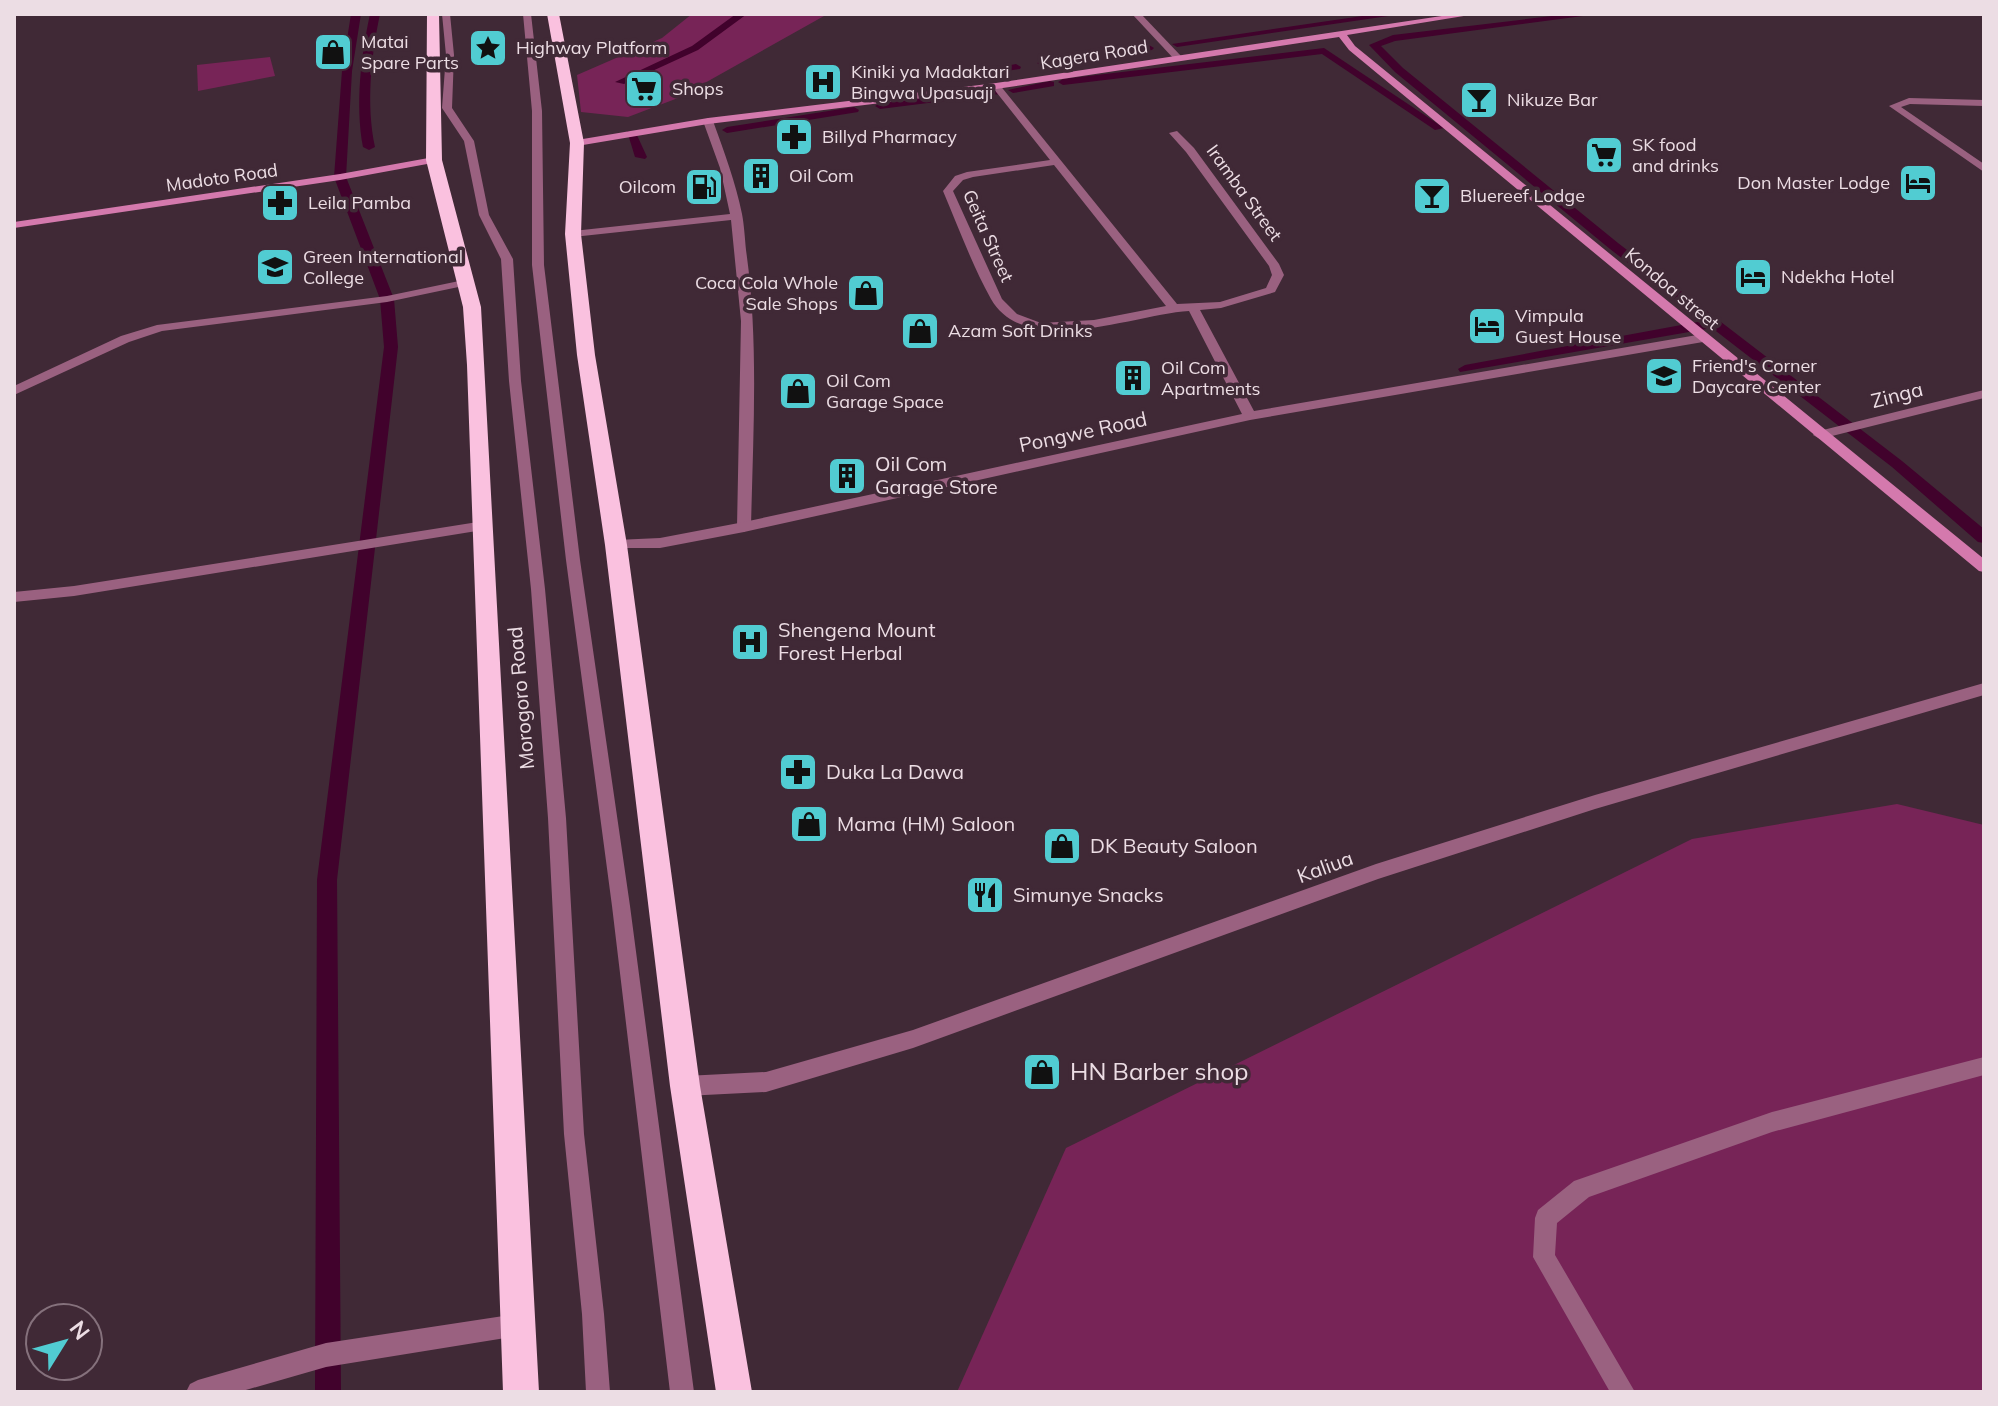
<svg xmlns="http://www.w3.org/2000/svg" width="1998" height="1406" viewBox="0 0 1998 1406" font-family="Mulish,sans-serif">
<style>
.green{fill:#772457}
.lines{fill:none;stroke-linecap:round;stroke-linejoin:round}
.stream{fill:#41022c;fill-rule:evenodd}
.lane{fill:#9a6180;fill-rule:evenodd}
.street{fill:#9a6180;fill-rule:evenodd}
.secondary{fill:#d479ad;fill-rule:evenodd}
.highway{fill:#fac1df;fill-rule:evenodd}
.labels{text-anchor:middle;stroke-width:7;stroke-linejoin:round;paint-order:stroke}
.far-poi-label{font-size:18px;fill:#ecdde4;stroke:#402936;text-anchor:start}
.far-street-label{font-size:18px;fill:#ecdde4;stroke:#402936}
.street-label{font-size:20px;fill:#ecdde4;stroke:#402936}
.poi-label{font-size:20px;fill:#ecdde4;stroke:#402936;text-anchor:start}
.near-poi-label{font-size:24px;fill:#ecdde4;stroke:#402936;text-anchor:start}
</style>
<rect width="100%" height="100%" fill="#402936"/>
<g class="green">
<polygon points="692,14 823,14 824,16 678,98 628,117 581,112 577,75 662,38"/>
<polygon points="270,57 275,76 198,91 197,65"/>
<polygon points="1897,804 1984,825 1984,1392 957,1392 1066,1148 1692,839"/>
</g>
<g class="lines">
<g class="stream">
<polygon points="351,14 361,14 352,71 346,177 394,299 398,347 337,880 341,1392 315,1392 317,880 384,347 380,299 334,177 342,71"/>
<path d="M370,14H380C371,56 366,105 375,147L369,150L363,147C355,104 361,56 370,14Z"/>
<polygon points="736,14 747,14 698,50 624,84 615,82 692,46"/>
<polygon points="1376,14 1402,14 1177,47 1172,44"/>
<polygon points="1569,14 1598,14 1395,41 1381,46 1403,68 1618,243 1902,461 1984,529 1984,543 1978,542 1892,467 1712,328 1460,372 1458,369 1465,365 1703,321 1610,249 1395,72 1369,45 1393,35"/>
<polygon points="1149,45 1154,48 1152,50 1125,54 1120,51"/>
<polygon points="1324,48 1444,128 1435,130 1322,54 1063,85 1058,82 1063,79"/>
<polygon points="1068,56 1072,57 1072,61 1042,66 1037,63"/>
<polygon points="1016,64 1021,67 1020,69 973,76 968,73"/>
<polygon points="1050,81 1054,82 1054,86 1013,93 1008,90"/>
<polygon points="996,89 1001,92 1000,94 880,109 875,106 880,103"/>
<polygon points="854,107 859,110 858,112 727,133 722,130 727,127"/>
<polygon points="627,131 636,133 647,157 645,159 635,157"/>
</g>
<g class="lane">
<polygon points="442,14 450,14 454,55 452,108 474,141 489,215 513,259 521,381 545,589 566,818 584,1134 604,1314 610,1392 586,1392 582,1314 564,1134 548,818 531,589 509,381 501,259 479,215 464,141 442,108 446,55"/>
<polygon points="523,14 531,14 542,111 544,265 580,560 630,906 694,1392 670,1392 612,906 566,560 532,265 532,111"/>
<path d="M708,118L713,121C724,151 736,184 742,214C744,224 745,239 746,250C759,341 753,435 751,527L744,532L737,527L741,321L731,220L573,237L568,234L573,231L730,214L720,168L703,121Z"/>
</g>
<g class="street">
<polygon points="1132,14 1141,14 1181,56 1181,60 1175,60"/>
<path d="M993,84H999L1177,304L1220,302L1266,288L1272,275L1269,266L1186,152L1169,133L1177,131L1194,148L1279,264L1284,275L1275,292L1221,308L1200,310L1254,411L1703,334L1709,338L1703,342L1250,420L744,532L660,548H611L609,545L616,540L660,538L744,522L1242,414L1189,311C1135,314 1026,360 991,299C972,265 958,226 943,191L955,176L967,172L1050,160L993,88ZM1054,165L1166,306L1094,320L1041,323L1017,314L1002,299L953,191L963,180L973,177Z"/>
<polygon points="1909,98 1984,100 1984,106 1910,104 1901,107 1984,164 1984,172 1889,106"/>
<polygon points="464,280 470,283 468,285 387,302 162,331 129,342 14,395 14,386 121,336 157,325 387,296"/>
<polygon points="1984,390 1984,398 1820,439 1813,435 1815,432"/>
<polygon points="484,521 489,523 491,526 489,529 74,596 14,602 14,592 74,586"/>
<polygon points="1984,683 1984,695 1595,809 1378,879 913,1048 766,1092 685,1096 678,1093 675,1086 678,1079 685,1076 766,1072 913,1030 1376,864 1595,795"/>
<polygon points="1984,1057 1984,1075 1772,1132 1589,1197 1557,1223 1555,1255 1635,1392 1610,1392 1533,1257 1535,1218 1538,1210 1574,1181 1772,1112"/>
<polygon points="517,1314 525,1317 528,1325 525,1333 517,1336 326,1367 239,1392 186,1392 190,1384 198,1380 326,1343"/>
</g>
<g class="secondary">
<polygon points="1455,14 1476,14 1347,35 1355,46 1984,559 1984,572 1979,571 1349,50 1339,37 996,89 708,124 577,146 572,143 577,140 708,118 996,83"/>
<polygon points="434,157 439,160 438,162 340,180 14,228 14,222 340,174"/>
</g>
<g class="highway">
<polygon points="427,14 439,14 442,160 481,307 539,1392 503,1392 467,365 463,307 426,160"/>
<polygon points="547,14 559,14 584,143 581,234 595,355 627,545 700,1086 752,1392 716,1392 670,1086 605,545 577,355 565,234 570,143"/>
</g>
</g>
<defs>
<g id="sight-square" transform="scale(2)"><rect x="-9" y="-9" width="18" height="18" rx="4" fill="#51ccd2" stroke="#402936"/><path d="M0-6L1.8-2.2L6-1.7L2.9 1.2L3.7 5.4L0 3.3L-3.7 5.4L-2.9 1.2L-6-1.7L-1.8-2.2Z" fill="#111"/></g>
<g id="shop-square" transform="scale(2)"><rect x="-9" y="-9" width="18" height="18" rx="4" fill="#51ccd2" stroke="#402936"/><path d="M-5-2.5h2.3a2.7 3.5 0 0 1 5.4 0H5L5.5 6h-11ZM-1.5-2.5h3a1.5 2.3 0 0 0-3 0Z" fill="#111"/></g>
<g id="hospital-square" transform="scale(2)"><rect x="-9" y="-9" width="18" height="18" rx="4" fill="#51ccd2" stroke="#402936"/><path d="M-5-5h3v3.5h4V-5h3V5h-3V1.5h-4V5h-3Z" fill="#111"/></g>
<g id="supermarket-square" transform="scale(2)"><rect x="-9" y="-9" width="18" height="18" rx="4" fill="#51ccd2" stroke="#402936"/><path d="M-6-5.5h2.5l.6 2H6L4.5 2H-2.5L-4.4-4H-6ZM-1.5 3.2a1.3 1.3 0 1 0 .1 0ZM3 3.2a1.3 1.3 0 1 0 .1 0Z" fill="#111"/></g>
<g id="bar-square" transform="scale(2)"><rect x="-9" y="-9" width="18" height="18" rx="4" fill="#51ccd2" stroke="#402936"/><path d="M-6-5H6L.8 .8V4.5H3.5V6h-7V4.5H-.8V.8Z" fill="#111"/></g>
<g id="pharmacy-square" transform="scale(2)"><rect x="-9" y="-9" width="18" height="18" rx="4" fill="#51ccd2" stroke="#402936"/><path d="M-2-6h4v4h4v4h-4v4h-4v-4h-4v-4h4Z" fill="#111"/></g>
<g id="building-square" transform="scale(2)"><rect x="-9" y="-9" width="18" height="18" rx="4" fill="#51ccd2" stroke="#402936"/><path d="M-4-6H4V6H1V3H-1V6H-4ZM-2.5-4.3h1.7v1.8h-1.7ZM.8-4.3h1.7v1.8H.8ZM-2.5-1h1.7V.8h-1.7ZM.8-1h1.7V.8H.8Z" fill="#111"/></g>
<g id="hotel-square" transform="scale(2)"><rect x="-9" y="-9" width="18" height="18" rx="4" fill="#51ccd2" stroke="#402936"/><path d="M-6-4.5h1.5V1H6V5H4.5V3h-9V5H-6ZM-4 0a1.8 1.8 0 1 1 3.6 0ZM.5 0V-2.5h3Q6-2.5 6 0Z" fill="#111"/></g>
<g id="fuel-square" transform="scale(2)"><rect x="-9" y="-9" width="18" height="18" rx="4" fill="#51ccd2" stroke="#402936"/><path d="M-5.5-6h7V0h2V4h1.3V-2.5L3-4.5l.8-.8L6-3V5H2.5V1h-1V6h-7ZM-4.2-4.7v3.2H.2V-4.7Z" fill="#111"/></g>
<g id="university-square" transform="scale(2)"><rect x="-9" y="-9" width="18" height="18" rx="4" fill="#51ccd2" stroke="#402936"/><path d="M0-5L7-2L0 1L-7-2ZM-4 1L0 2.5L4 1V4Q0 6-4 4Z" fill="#111"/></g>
<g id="school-square" transform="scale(2)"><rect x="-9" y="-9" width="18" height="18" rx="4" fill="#51ccd2" stroke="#402936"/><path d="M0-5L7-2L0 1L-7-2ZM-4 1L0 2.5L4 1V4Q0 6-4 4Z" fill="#111"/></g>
<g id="restaurant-square" transform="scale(2)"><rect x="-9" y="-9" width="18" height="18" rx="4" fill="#51ccd2" stroke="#402936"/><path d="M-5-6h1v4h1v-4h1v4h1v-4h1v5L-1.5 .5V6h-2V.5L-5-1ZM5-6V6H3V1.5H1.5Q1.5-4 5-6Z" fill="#111"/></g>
</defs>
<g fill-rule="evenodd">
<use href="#sight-square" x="488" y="48"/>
<use href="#shop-square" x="333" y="52"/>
<use href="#hospital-square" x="823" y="82"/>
<use href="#supermarket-square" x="644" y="89"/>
<use href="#bar-square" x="1479" y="100"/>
<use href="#pharmacy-square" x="794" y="137"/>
<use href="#supermarket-square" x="1604" y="155"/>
<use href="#building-square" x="761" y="176"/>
<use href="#hotel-square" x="1918" y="183"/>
<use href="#fuel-square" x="704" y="187"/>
<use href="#bar-square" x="1432" y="196"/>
<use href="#pharmacy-square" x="280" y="203"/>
<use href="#university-square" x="275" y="267"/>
<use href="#hotel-square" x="1753" y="277"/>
<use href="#shop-square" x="866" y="293"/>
<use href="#hotel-square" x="1487" y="326"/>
<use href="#shop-square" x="920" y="331"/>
<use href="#school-square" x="1664" y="376"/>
<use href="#building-square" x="1133" y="378"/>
<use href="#shop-square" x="798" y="391"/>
<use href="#building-square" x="847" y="476"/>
<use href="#hospital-square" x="750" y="642"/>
<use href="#pharmacy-square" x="798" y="772"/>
<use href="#shop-square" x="809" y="824"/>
<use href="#shop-square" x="1062" y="846"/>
<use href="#restaurant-square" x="985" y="895"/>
<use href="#shop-square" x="1042" y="1072"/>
</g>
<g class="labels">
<g class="far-poi-label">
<text x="361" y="48">Matai<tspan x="361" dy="21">Spare Parts</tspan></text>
<text x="516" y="54">Highway Platform</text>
<text x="851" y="78">Kiniki ya Madaktari<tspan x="851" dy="21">Bingwa Upasuaji</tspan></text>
<text x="672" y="95">Shops</text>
<text x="1507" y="106">Nikuze Bar</text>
<text x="822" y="143">Billyd Pharmacy</text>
<text x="1632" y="151">SK food<tspan x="1632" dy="21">and drinks</tspan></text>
<text x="789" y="182">Oil Com</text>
<text x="1890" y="189" text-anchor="end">Don Master Lodge</text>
<text x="676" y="193" text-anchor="end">Oilcom</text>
<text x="1460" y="202">Bluereef Lodge</text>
<text x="308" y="209">Leila Pamba</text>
<text x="303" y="263">Green International<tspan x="303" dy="21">College</tspan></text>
<text x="1781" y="283">Ndekha Hotel</text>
<text x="838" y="289" text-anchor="end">Coca Cola Whole<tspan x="838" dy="21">Sale Shops</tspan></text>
<text x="1515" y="322">Vimpula<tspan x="1515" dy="21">Guest House</tspan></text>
<text x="948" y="337">Azam Soft Drinks</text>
<text x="1692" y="372">Friend's Corner<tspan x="1692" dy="21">Daycare Center</tspan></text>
<text x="1161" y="374">Oil Com<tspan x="1161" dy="21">Apartments</tspan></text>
<text x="826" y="387">Oil Com<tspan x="826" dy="21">Garage Space</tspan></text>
</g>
<g class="far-street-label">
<text transform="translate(1094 55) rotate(-9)" y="6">Kagera Road</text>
<text transform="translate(222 178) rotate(-8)" y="6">Madoto Road</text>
<text transform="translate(1244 193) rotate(54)" y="6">Iramba Street</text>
<text transform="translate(988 236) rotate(66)" y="6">Geita Street</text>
<text transform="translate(1672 289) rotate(40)" y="6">Kondoa street</text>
</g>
<g class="street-label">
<text transform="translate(1897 395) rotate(-14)" y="7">Zinga</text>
<text transform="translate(1083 432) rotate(-12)" y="7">Pongwe Road</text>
<text transform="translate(521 698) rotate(-95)" y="7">Morogoro Road</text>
<text transform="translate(1325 867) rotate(-20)" y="7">Kaliua</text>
</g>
<g class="poi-label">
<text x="875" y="471">Oil Com<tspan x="875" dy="23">Garage Store</tspan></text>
<text x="778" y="637">Shengena Mount<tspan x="778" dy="23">Forest Herbal</tspan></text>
<text x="826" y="779">Duka La Dawa</text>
<text x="837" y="831">Mama (HM) Saloon</text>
<text x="1090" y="853">DK Beauty Saloon</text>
<text x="1013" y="902">Simunye Snacks</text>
</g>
<g class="near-poi-label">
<text x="1070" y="1080">HN Barber shop</text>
</g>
</g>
<rect width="1998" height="1406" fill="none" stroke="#ecdde4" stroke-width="32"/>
<g transform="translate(64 1342) rotate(53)"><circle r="38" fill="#402936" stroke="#85717c" stroke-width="2"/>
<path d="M0-6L14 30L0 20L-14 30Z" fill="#51ccd2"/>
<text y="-12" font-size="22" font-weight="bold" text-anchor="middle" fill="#ecdde4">N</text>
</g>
</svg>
